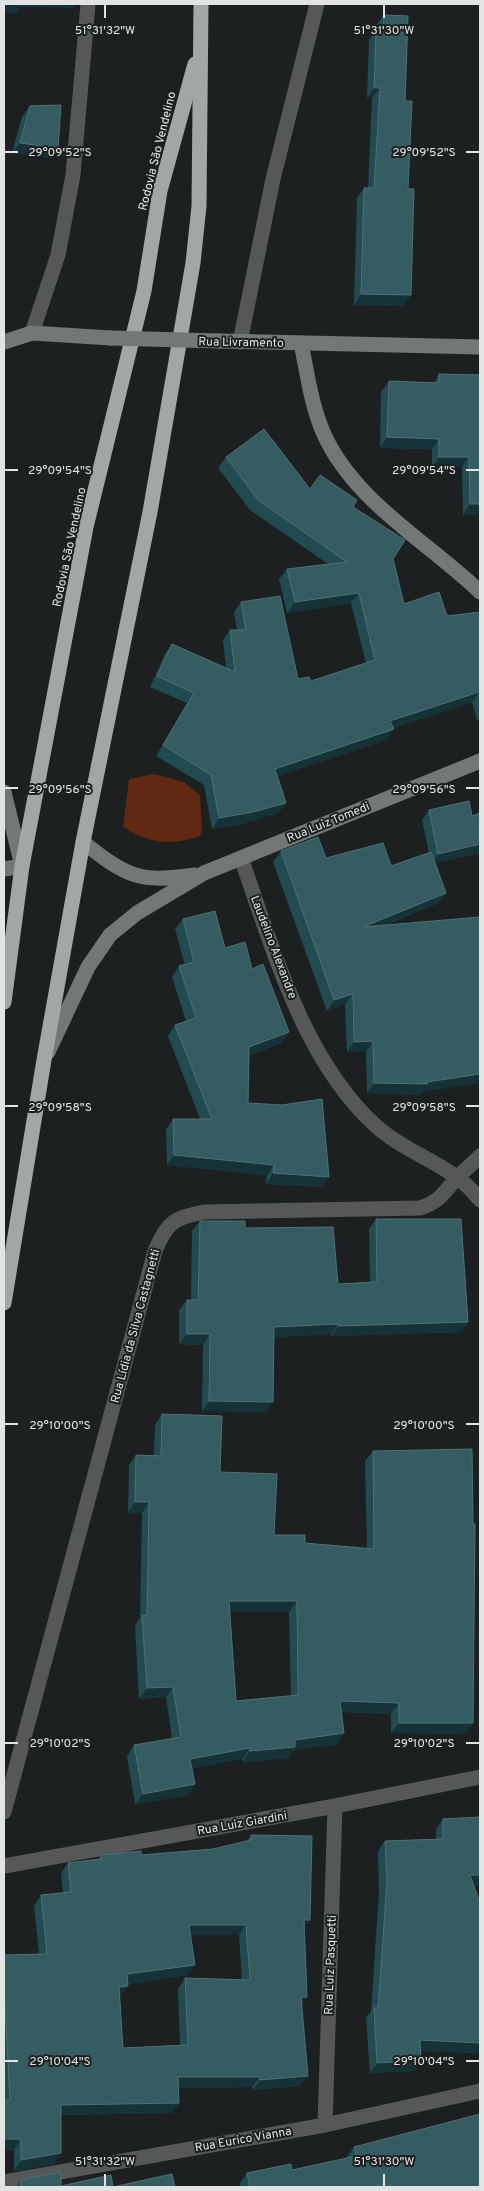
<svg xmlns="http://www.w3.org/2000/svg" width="484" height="2191" viewBox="0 0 484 2191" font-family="Overpass,sans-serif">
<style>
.green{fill:#622811}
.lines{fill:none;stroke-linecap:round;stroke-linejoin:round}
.street{stroke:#565758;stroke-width:15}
.secondary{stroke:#747778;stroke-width:15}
.highway{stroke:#a2a6a7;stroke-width:15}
.secondary-bridge{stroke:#747778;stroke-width:15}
.wall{fill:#204b50;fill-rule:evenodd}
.shaded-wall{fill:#153336}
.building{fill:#355c60;stroke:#507175;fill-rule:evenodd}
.ticks{fill:none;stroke:#e2e4e4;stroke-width:2}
.labels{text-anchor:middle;stroke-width:4;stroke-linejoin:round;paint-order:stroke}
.street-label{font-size:12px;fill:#e2e4e4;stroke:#1c2020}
.ticks-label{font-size:12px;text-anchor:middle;fill:#e2e4e4;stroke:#1c2020;stroke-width:4;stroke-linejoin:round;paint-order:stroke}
</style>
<rect width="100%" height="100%" fill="#1c2020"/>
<path class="green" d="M154,774L184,782L200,795L202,831L200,836C170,846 150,844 123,827L129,779Z"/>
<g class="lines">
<g class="street">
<polyline points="32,333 58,255 73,175 88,4"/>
<polyline points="240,342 273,179 317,4"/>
<path d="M241,858C273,948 303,1060 376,1126C408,1155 454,1165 480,1200"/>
<path d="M4,1812L155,1251C167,1222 174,1218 204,1212L420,1208C442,1201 444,1191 459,1176C466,1169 473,1163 480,1156"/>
<polyline points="4,1866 335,1806 480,1777"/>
<polyline points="325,2125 335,1806"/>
<polyline points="4,2182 325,2125 480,2091"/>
</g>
<g class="secondary">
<polyline points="219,341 480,347"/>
<polyline points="4,342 32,333 111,338"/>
<path d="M301,343C307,372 311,404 323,432C353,501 428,542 480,592"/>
<polyline points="4,792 22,866 4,869"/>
<path d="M83,842C127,877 139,883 195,875"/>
<polyline points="48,1052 88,967 110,935 137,913 204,873 480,761"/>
</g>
<g class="highway">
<polyline points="4,1002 22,866 86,527 144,291 160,191 195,64"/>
<polyline points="4,1303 44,1060 83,842 150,512 193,263 199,206 201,4"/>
</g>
<polyline class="secondary-bridge" points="111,338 219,341"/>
</g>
<g class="wall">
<polygon points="384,15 405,101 404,306 354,305 357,198 364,188 368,188 372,98 367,98 369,40 376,30 376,25"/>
<polygon points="30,106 51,158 12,153 22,117"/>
<polygon points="439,374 480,375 480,514 463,515 462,467 432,467 432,449 380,448 381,392 389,381 434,383"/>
<polygon points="226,457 310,489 353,507 393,559 404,604 447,616 480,612 480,719 477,720 472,702 393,728 386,740 277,776 286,803 278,813 245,823 212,829 204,785 156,756 187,703 150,687 165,654 172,644 226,668 223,640 230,630 237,630 234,612 241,602 298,679 311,681 366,663 351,603 287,613 279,579 287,569 328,564 250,510 218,468"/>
<polygon points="429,810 472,816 480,813 480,853 435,863 446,893 438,903 386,925 422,1092 420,1095 367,1093 366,1052 347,1052 345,1004 327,1011 273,862 281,851 326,858 391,866 429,853 422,820"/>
<polygon points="183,919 225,948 252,969 281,1043 249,1055 248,1103 322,1187 266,1184 267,1175 167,1165 166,1130 173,1119 200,1119 168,1036 175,1025 186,1021 172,977 179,966 185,965 175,929"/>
<polygon points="376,1219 468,1322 461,1332 331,1336 331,1334 274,1337 266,1412 202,1411 203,1345 179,1344 179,1310 187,1300 191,1300 192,1231 200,1221 245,1228 338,1284 370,1282 369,1229"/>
<path d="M162,1414L220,1472L274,1535L305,1543L367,1548L365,1461L373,1451L466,1734L391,1733V1714L342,1712L337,1744L294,1750L288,1758L243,1762L242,1759L192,1768L195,1784L188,1795L135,1804L127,1756L134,1745L172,1739L166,1697L139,1699L135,1626L140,1618L142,1513H128L129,1465L136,1455H154L155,1425ZM230,1612H289L291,1696L236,1701Z"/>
<polygon points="443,1819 480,1886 474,1886 480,2053 421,2051 421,2060 414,2071 370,2073 366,2018 371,2011 379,1892 378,1851 385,1841 436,1839 436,1829"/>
<path d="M251,1835L304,1929L302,2005L300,2086L253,2090L252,2087L178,2088L179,2103L172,2113L61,2115L54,2164L14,2171V2150H4V1955L39,1954L34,1906L41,1895L63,1893L61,1873L68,1863L98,1859L101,1855H141L213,1849L247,1841ZM190,1935H239L242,1980L185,1978L178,1989L180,2045L123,2048L119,1996H120L128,1986V1984L187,1975Z"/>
<polygon points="354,2147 480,2187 240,2187 240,2183 247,2173 292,2170 347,2158 347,2157"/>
<polygon points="21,2180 61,2186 175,2187 16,2187"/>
</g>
<g class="shaded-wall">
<polygon points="4,4 76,4 73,8 20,7 16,13 4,12"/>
<polygon points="374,88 380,88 372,98 367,98"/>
<polygon points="20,143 58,148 51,158 12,153"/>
<polygon points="361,294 411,295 404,306 354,305"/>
<polygon points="387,437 439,439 432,449 380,448"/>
<polygon points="439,457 469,457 462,467 432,467"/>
<polygon points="470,504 480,504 480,514 463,515"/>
<polygon points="359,593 351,603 287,613 295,602"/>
<polygon points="479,692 472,702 383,731 390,721"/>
<polygon points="394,729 386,740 268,779 275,769"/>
<polygon points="286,803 278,813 245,823 212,829 219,818"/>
<polygon points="480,844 480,853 431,864 438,854"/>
<polygon points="446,893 438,903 356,937 363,927"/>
<polygon points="353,994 345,1004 327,1011 334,1000"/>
<polygon points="289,1032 281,1043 241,1057 249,1047"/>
<polygon points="373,1041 366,1052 347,1052 354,1042"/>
<polygon points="480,1074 480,1083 422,1092 420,1095 367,1093 374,1083 427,1082"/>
<polygon points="174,1155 274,1165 267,1175 167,1165"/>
<polygon points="273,1173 329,1177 322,1187 266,1184"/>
<polygon points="468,1322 461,1332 331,1336 338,1326"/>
<polygon points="338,1324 331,1334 267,1338 274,1327"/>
<polygon points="187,1334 210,1334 203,1345 179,1344"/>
<polygon points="209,1401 273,1402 266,1412 202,1411"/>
<polygon points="135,1502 149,1502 142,1513 128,1513"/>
<polygon points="229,1601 297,1601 289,1612 222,1612"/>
<polygon points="173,1687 166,1697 139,1699 147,1688"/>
<polygon points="340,1701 399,1703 391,1714 333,1711"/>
<polygon points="399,1723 473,1723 466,1734 391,1733"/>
<polygon points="344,1733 337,1744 294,1750 288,1758 243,1762 250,1751 295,1740"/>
<polygon points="250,1748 242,1759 183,1770 190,1759"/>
<polygon points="195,1784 188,1795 135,1804 143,1794"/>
<polygon points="470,1875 480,1875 480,1886 463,1886"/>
<polygon points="304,1920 310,1920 303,1931"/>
<polygon points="189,1925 246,1925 239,1935 182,1935"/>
<polygon points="195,1965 187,1975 119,1985 127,1974"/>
<polygon points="128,1986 120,1996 111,1997 119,1987"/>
<polygon points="301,1997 307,1997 300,2007"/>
<polygon points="420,2040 480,2043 480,2053 413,2051"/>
<polygon points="421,2060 414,2071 370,2073 377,2063"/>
<polygon points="308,2076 300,2086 253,2090 260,2080"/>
<polygon points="178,2077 260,2077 252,2087 171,2088"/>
<polygon points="179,2103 172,2113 54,2115 61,2105"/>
<polygon points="4,2139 21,2139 14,2150 4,2150"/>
<polygon points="61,2153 54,2164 14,2171 21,2160"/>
</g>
<g class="building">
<polygon points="384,15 408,16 405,101 412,101 408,189 414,189 411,295 361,294 364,188 374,188 380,88 374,88 376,30 383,30"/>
<polygon points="61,105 58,148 20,143 30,106"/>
<polygon points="439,374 480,375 480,504 470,504 469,457 439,457 439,439 387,437 389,381 439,383"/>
<polygon points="264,429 310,489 320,475 357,500 353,507 405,540 393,559 404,604 439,592 447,616 480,612 480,695 479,692 390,721 394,729 275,769 286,803 253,812 219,818 211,775 163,745 194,693 157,676 172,644 235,672 230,630 246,630 241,602 280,596 298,679 309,677 311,681 375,660 359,593 295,602 287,569 347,562 258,500 226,457"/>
<polygon points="469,801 472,816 480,813 480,844 438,854 429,810"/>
<polygon points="318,837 326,858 383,843 391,866 431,852 446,893 363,927 480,917 480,1074 427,1082 427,1084 374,1083 373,1041 354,1042 353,994 334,1000 281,851"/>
<polygon points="215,911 225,948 245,942 252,969 263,964 289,1032 249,1047 248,1103 282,1105 322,1099 329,1177 273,1173 274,1165 174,1155 173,1119 212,1119 175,1025 196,1018 179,966 194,962 183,919"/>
<polygon points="376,1219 461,1219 468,1322 338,1326 338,1324 274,1327 273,1402 209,1401 210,1334 187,1334 187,1300 198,1300 200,1221 245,1221 245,1228 333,1227 338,1284 377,1282"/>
<path d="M162,1414L222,1416L220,1472L277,1474L274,1535H305V1543L374,1549L373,1451L472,1449L473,1524H475L473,1723H399V1703L340,1701L344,1733L295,1740V1747L250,1751V1748L190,1759L195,1784L143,1794L134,1745L181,1737L173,1687L147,1688L142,1616L147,1615L149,1502H135L136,1455L161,1456ZM229,1601H297L298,1695L236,1701Z"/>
<polygon points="480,1817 480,1875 470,1875 480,1903 480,2043 420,2040 421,2060 377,2063 374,2008 378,2008 387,1882 385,1841 443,1839 443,1819"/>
<path d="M251,1835L312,1836L310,1920H304L307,1997H301L308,2076L260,2080V2077H178L179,2103L61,2105V2153L21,2160V2139H4V2100H10L4,1987V1955L47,1954L41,1895L71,1892L68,1863L101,1859V1855L141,1851V1855L213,1849L251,1840ZM189,1925H246L250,1980L185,1978L188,2045L123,2048L119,1987L128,1986L127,1974L195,1965Z"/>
<polygon points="480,2114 480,2185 473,2187 250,2187 247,2173 291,2164 292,2170 356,2156 354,2147"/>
<polygon points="61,2172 61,2186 111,2175 113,2187 172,2174 175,2187 21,2187 21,2180"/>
</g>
<path class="ticks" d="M105,5V18M384,5V18M5,152H18M466,152H479M5,470H18M466,470H479M5,788H18M466,788H479M5,1106H18M466,1106H479M5,1424H18M466,1424H479M5,1743H18M466,1743H479M5,2061H18M466,2061H479M105,2174V2186M384,2174V2186"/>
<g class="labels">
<g class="street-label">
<text transform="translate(157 151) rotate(-76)" y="4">Rodovia São Vendelino</text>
<text transform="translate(241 342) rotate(1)" y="4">Rua Livramento</text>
<text transform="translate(69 547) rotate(-78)" y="4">Rodovia São Vendelino</text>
<text transform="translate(328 822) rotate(-22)" y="4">Rua Luiz Tomedi</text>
<text transform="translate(274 947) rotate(69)" y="4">Laudelino Alexandre</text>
<text transform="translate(135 1326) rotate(-75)" y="4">Rua Lídia da Silva Castagnetti</text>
<text transform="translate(242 1823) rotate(-10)" y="4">Rua Luiz Giardini</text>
<text transform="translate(330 1965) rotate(-88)" y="4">Rua Luiz Pasquetti</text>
<text transform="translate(243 2139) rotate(-10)" y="4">Rua Eurico Vianna</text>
</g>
</g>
<g class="ticks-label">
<text x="105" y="34">51°31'32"W</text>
<text x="384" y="34">51°31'30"W</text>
<text x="60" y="156">29°09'52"S</text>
<text x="424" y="156">29°09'52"S</text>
<text x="60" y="474">29°09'54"S</text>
<text x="424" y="474">29°09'54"S</text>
<text x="60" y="793">29°09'56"S</text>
<text x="424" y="793">29°09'56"S</text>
<text x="60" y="1111">29°09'58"S</text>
<text x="424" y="1111">29°09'58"S</text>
<text x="60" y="1429">29°10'00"S</text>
<text x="424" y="1429">29°10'00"S</text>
<text x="60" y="1747">29°10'02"S</text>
<text x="424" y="1747">29°10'02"S</text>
<text x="60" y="2065">29°10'04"S</text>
<text x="424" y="2065">29°10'04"S</text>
<text x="105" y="2165">51°31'32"W</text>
<text x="384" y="2165">51°31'30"W</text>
</g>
<rect width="484" height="2191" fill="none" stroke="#e2e4e4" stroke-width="10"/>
</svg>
